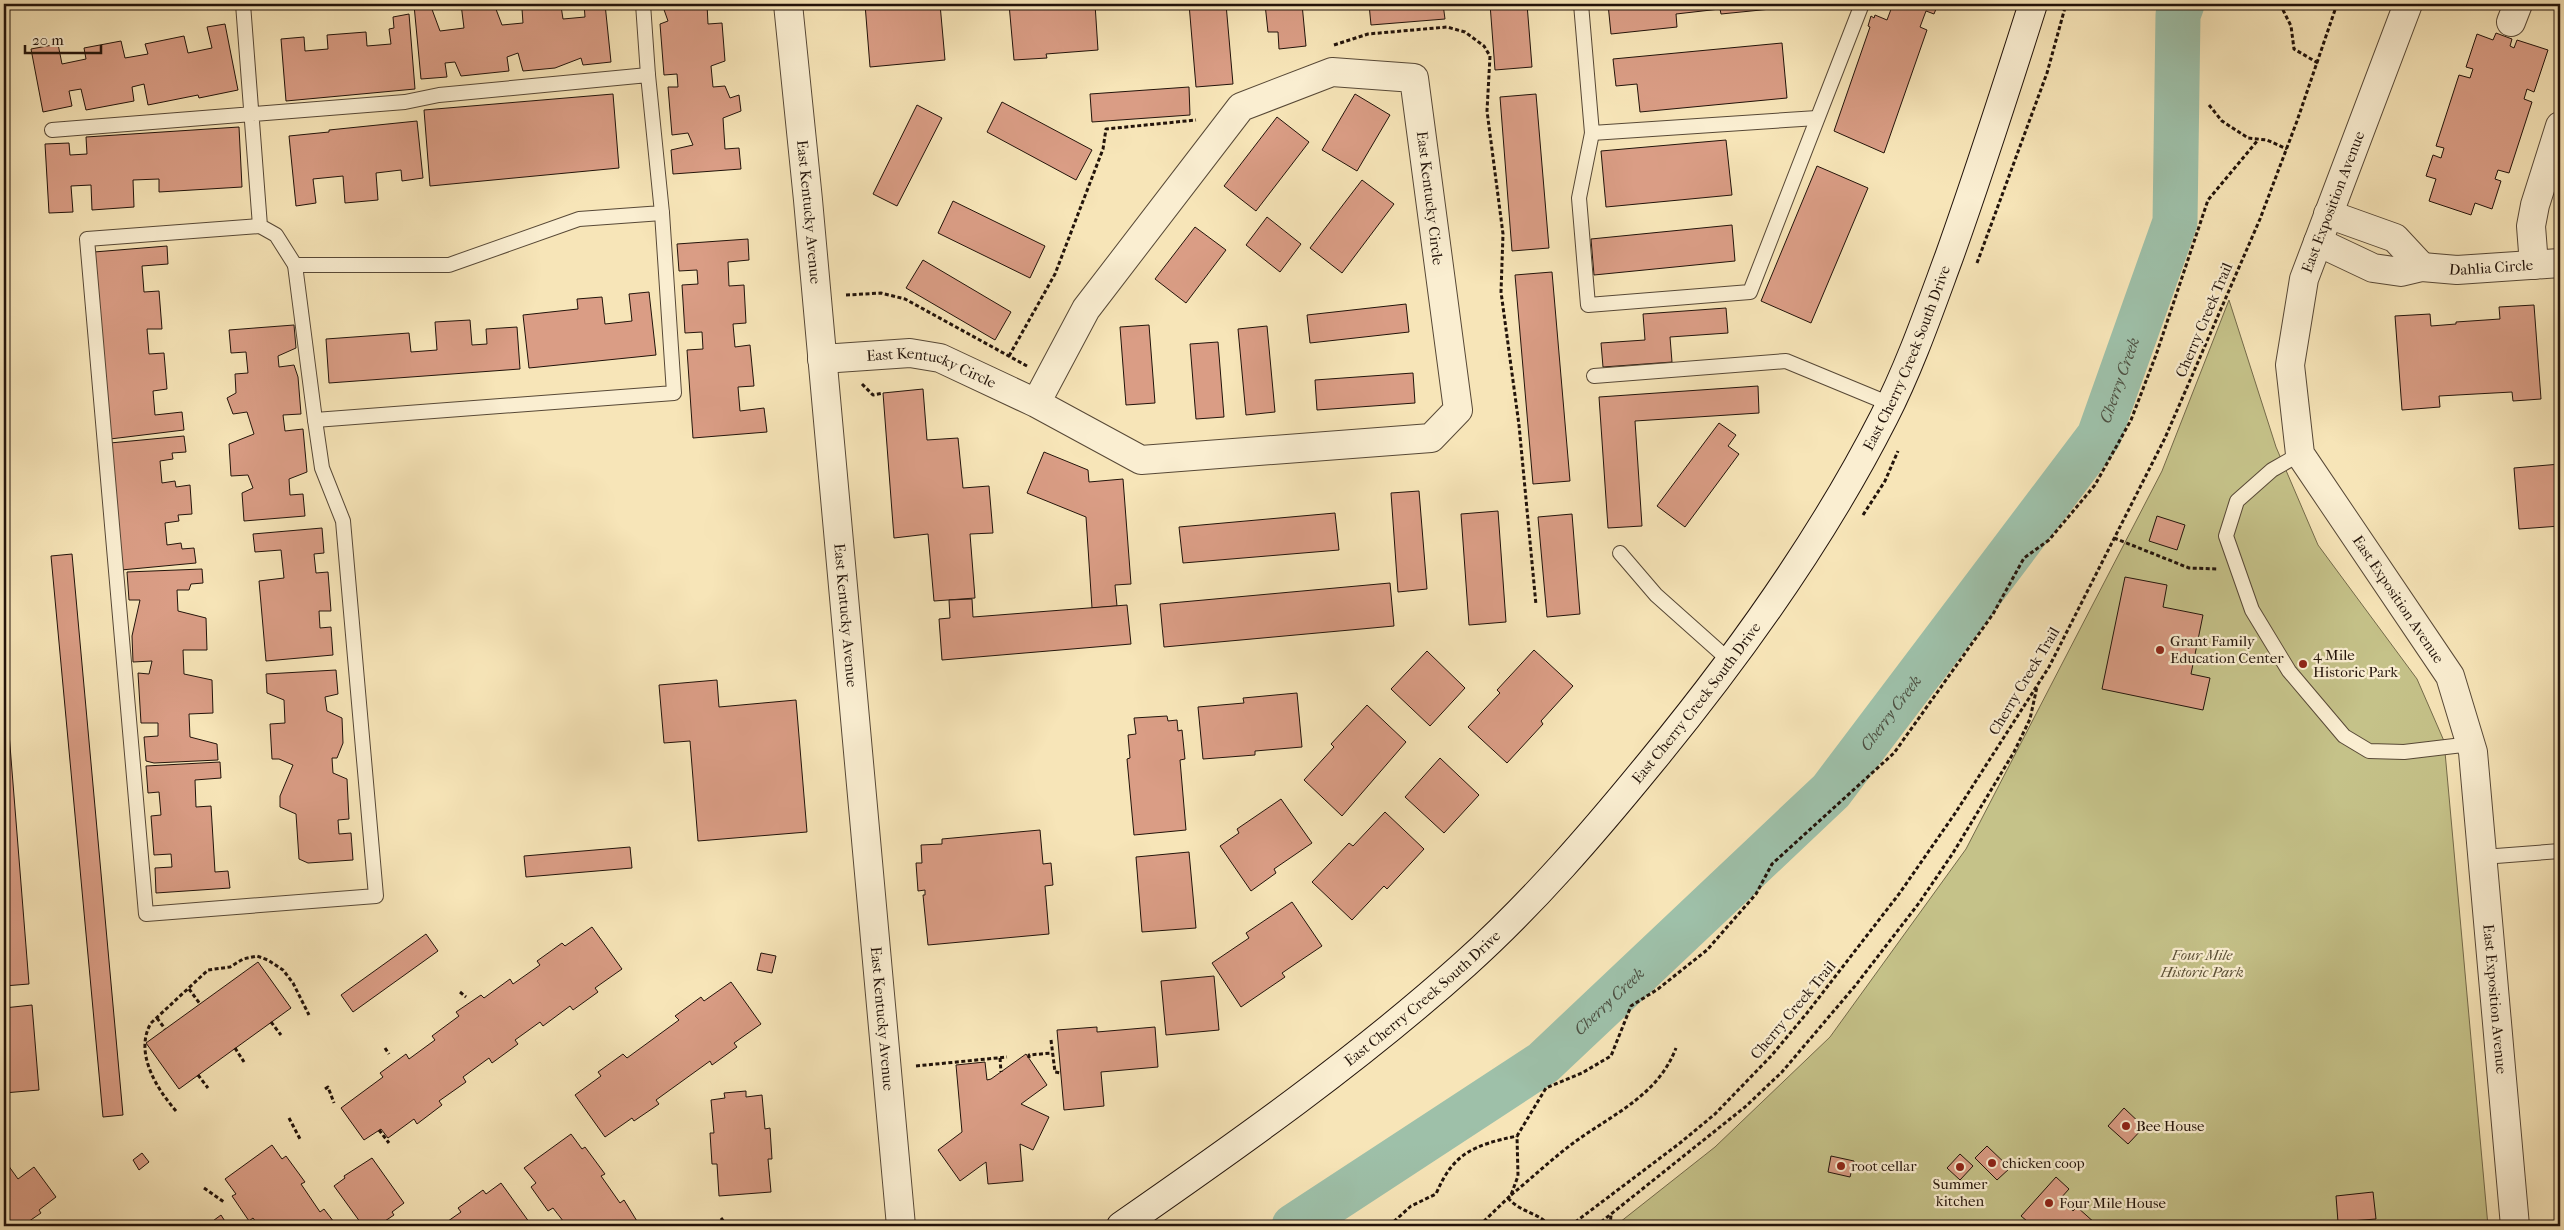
<svg xmlns="http://www.w3.org/2000/svg" width="2564" height="1230" viewBox="0 0 2564 1230" font-family="'IM FELL French Canon',serif">
<style>
.green{fill:#c5c289;stroke:#746a4a}
.lines{fill:none;stroke-linecap:round;stroke-linejoin:round}
.river{stroke:#9ec0a9;stroke-width:45}
.building{fill:#da9d85;stroke:#22130a}
.service-casing{stroke:#574836;stroke-width:16}
.minor-casing{stroke:#574836;stroke-width:30}
.tertiary-casing{stroke:#574836;stroke-width:30}
.secondary-casing{stroke:#22130a;stroke-width:30}
.path{stroke:#22130a;stroke-width:3;stroke-dasharray:4 2.5;stroke-linecap:butt}
.service{stroke:#faeed1;stroke-width:14}
.minor{stroke:#faeed1;stroke-width:28}
.tertiary{stroke:#faeed1;stroke-width:28}
.secondary{stroke:#faeed1;stroke-width:28}
.poi-dot{fill:#8f2418;stroke:#faeed1;stroke-width:2}
.labels{text-anchor:middle;stroke-width:4.5;stroke-linejoin:round;paint-order:stroke}
.street-label{font-size:15px;fill:#22130a;stroke:#faeed1}
.poi-label{font-size:15px;fill:#22130a;stroke:#faeed1;text-anchor:start}
.park-label{font-size:15px;font-style:italic;fill:#5b5036;stroke:#faeed1}
.water-label{font-size:16px;font-style:italic;fill:#4d5042;stroke:#faeed1}
</style>
<rect width="100%" height="100%" fill="#f7e5b8"/>
<filter id="stains"><feTurbulence type="fractalNoise" baseFrequency=".004" numOctaves="4"/><feColorMatrix values="0 0 0 0 .2 0 0 0 0 .09 0 0 0 0 .02 0 0 0 .5 -.17"/></filter>
<radialGradient id="worn" r=".72"><stop offset=".6" stop-color="#630" stop-opacity="0"/><stop offset="1" stop-color="#630" stop-opacity=".3"/></radialGradient>
<polygon class="green" points="2229,300 2276,447 2318,545 2417,679 2444,741 2488,1226 1615,1226 1715,1147 1830,1037 1966,849 2162,471"/>
<g class="lines">
<path class="river" id="s1" d="M1294,1226L1543,1063L1831,791L2099,436L2175,222L2178,15L2182,4"/>
</g>
<g class="building">
<polygon points="430,4 440,31 464,28 461,4 494,4 502,25 523,23 522,9 561,6 563,19 585,17 584,4 605,4 611,62 583,65 581,58 555,68 523,71 518,53 507,57 509,71 461,76 455,62 445,63 447,77 421,79 414,5"/>
<polygon points="662,4 707,4 708,24 722,23 725,61 711,66 713,87 725,86 730,98 739,95 741,111 723,118 725,149 739,148 741,169 673,174 671,150 693,145 688,133 672,135 668,87 678,87 677,74 664,75 660,24 668,21"/>
<polygon points="865,4 940,4 945,60 870,67"/>
<polygon points="1009,4 1095,4 1098,50 1046,54 1047,58 1014,60"/>
<polygon points="1189,4 1226,4 1233,84 1196,87"/>
<polygon points="1265,4 1302,4 1306,46 1279,49 1278,32 1268,32"/>
<polygon points="1369,4 1443,4 1445,19 1371,25"/>
<polygon points="1490,4 1527,4 1532,67 1495,70"/>
<polygon points="1608,4 1821,4 1721,14 1720,9 1676,14 1677,27 1611,34"/>
<polygon points="1893,4 1938,4 1934,14 1926,11 1920,27 1927,30 1884,153 1834,131 1870,27 1868,26 1871,16 1874,18 1875,15 1887,20"/>
<polygon points="409,14 415,89 286,101 281,39 304,37 305,51 328,49 327,35 366,32 367,46 391,44 389,29 394,28 393,17"/>
<polygon points="225,24 238,90 199,98 198,95 148,105 144,84 132,87 134,101 86,110 81,89 69,91 72,106 43,112 31,49 58,44 62,64 86,59 84,48 121,41 125,58 148,54 145,44 184,36 188,53 212,48 207,27"/>
<polygon points="2496,33 2512,39 2510,46 2514,48 2517,40 2548,50 2534,92 2527,89 2524,99 2532,102 2509,173 2498,170 2495,179 2501,181 2492,209 2475,203 2471,215 2429,201 2436,179 2426,176 2433,155 2441,158 2444,148 2436,146 2459,75 2470,78 2473,69 2466,67 2477,34 2493,40"/>
<polygon points="1782,43 1787,98 1640,112 1637,84 1616,86 1613,59"/>
<polygon points="1189,87 1190,115 1092,122 1090,94"/>
<polygon points="613,94 619,168 430,186 424,110"/>
<polygon points="1355,94 1390,115 1357,171 1322,150"/>
<polygon points="1536,94 1549,248 1512,251 1500,97"/>
<polygon points="1002,102 1092,150 1076,180 987,132"/>
<polygon points="917,105 942,118 897,206 873,194"/>
<polygon points="1277,117 1309,142 1256,211 1224,186"/>
<polygon points="417,121 423,178 402,181 401,170 376,173 378,200 345,203 343,176 313,179 316,203 296,206 289,136 329,132 329,130"/>
<polygon points="239,127 242,187 159,192 159,179 133,180 134,207 92,210 91,185 71,186 73,212 49,213 45,144 69,143 70,155 87,154 86,137"/>
<polygon points="1726,140 1732,195 1606,207 1601,151"/>
<polygon points="1817,166 1868,188 1811,323 1761,301"/>
<polygon points="1362,180 1394,204 1342,273 1310,248"/>
<polygon points="953,201 1045,246 1030,278 938,233"/>
<polygon points="1267,217 1301,244 1280,272 1246,245"/>
<polygon points="2556,218 2560,218 2560,244 2559,244"/>
<polygon points="1732,225 1735,261 1594,275 1591,239"/>
<polygon points="1195,227 1226,250 1186,303 1155,279"/>
<polygon points="748,239 749,260 728,262 729,286 744,285 746,323 733,324 735,347 750,345 754,386 738,387 740,411 764,408 767,432 693,438 687,350 703,349 702,332 685,333 682,285 698,284 697,270 679,271 677,244"/>
<polygon points="167,246 168,264 142,266 144,292 159,291 162,329 147,329 149,354 164,353 167,389 153,391 155,415 182,412 184,430 110,439 94,252"/>
<polygon points="923,260 1011,312 995,340 906,288"/>
<polygon points="1552,272 1570,481 1533,484 1515,275"/>
<polygon points="649,292 656,355 529,368 523,315 578,309 577,299 602,297 605,324 632,321 629,294"/>
<polygon points="1406,304 1409,332 1310,343 1307,315"/>
<polygon points="2534,305 2541,399 2513,401 2512,392 2439,396 2440,407 2402,410 2395,316 2430,314 2431,326 2456,324 2456,322 2500,319 2499,307"/>
<polygon points="1726,308 1728,333 1670,337 1672,362 1603,367 1601,343 1645,340 1643,314"/>
<polygon points="470,320 472,345 487,344 486,329 517,327 520,369 329,383 326,339 409,333 411,352 437,350 435,322"/>
<polygon points="294,325 296,348 278,356 279,367 294,365 298,377 301,414 283,415 285,431 303,429 307,472 289,479 290,495 303,494 305,516 244,521 242,493 253,488 248,475 231,476 229,444 254,434 247,412 233,414 227,398 236,393 235,374 248,373 246,352 231,353 229,330"/>
<polygon points="1149,325 1155,403 1126,405 1120,327"/>
<polygon points="1267,326 1275,412 1246,415 1238,329"/>
<polygon points="1218,342 1224,417 1196,419 1190,344"/>
<polygon points="1413,373 1415,403 1317,410 1315,380"/>
<polygon points="1758,386 1759,413 1635,421 1642,526 1608,528 1599,397"/>
<polygon points="923,389 927,440 958,438 963,488 989,486 993,533 970,534 975,598 934,601 928,534 894,538 883,393"/>
<polygon points="1719,423 1736,435 1728,446 1739,454 1685,527 1657,506"/>
<polygon points="184,436 186,452 172,453 173,459 160,461 162,483 175,481 176,487 190,485 192,514 178,515 179,521 165,523 167,545 181,543 182,549 194,548 196,563 121,570 110,443"/>
<polygon points="1044,452 1088,470 1089,482 1123,479 1131,584 1115,585 1117,606 1092,608 1086,517 1027,493"/>
<polygon points="2560,464 2560,526 2519,529 2514,468"/>
<polygon points="1419,491 1427,589 1398,592 1391,493"/>
<polygon points="1498,511 1506,622 1469,625 1461,514"/>
<polygon points="1335,513 1339,550 1183,563 1179,527"/>
<polygon points="1572,514 1580,614 1547,617 1538,517"/>
<polygon points="2157,516 2185,525 2177,550 2149,541"/>
<polygon points="322,528 324,553 314,554 316,573 328,572 331,611 319,611 320,628 331,627 333,655 266,661 259,581 284,578 281,550 255,552 253,534"/>
<polygon points="72,554 123,1115 103,1117 51,556"/>
<polygon points="202,569 203,583 191,584 189,590 177,590 178,611 206,618 207,650 183,650 184,674 212,680 213,713 189,714 190,737 217,744 218,760 154,763 146,761 144,737 158,736 158,723 141,723 138,673 149,674 152,661 133,662 132,636 140,600 129,600 127,572"/>
<polygon points="2125,577 2167,585 2163,607 2203,615 2191,674 2210,678 2203,710 2102,689"/>
<polygon points="1390,583 1394,626 1164,647 1160,604"/>
<polygon points="972,599 973,617 1127,605 1131,644 942,660 939,619 950,618 949,600"/>
<polygon points="1534,650 1573,686 1541,721 1543,724 1507,763 1468,727 1500,693 1497,690"/>
<polygon points="1427,651 1465,688 1430,726 1391,689"/>
<polygon points="336,670 338,694 325,697 327,711 342,718 343,743 337,758 332,758 333,773 347,779 349,819 338,820 339,834 351,833 353,860 308,863 299,859 296,814 280,807 280,796 293,765 279,759 272,759 270,724 285,723 284,700 267,693 266,674"/>
<polygon points="717,680 719,707 796,700 807,832 698,841 690,741 664,743 659,685"/>
<polygon points="1297,693 1302,747 1255,751 1255,755 1203,759 1198,707 1244,703 1243,698"/>
<polygon points="1367,705 1406,742 1342,816 1304,780 1334,747 1331,744"/>
<polygon points="1167,716 1168,721 1177,720 1178,731 1182,730 1185,759 1180,760 1186,830 1134,835 1127,759 1130,758 1128,735 1136,734 1134,718"/>
<polygon points="4,733 9,733 29,984 4,986"/>
<polygon points="1440,758 1479,795 1444,833 1405,797"/>
<polygon points="220,762 221,778 195,780 196,807 211,806 215,872 228,871 230,888 156,893 155,868 172,867 171,854 154,855 151,816 161,815 159,792 148,793 146,766"/>
<polygon points="1281,799 1312,843 1274,869 1276,873 1251,891 1220,846 1239,833 1237,829"/>
<polygon points="1385,812 1424,849 1387,889 1384,886 1352,920 1312,882 1349,843 1353,846"/>
<polygon points="1040,830 1043,864 1051,863 1053,885 1045,886 1049,934 928,945 923,895 925,895 925,890 918,891 916,863 922,863 921,845 942,844 942,839"/>
<polygon points="630,847 632,868 526,877 524,856"/>
<polygon points="1189,852 1196,928 1142,932 1136,857"/>
<polygon points="1292,902 1322,946 1282,973 1285,977 1241,1007 1212,963 1249,938 1246,933"/>
<polygon points="592,927 622,969 595,988 598,992 573,1010 570,1006 543,1026 540,1022 515,1040 518,1044 492,1063 489,1058 463,1077 466,1082 439,1101 442,1105 417,1124 414,1119 388,1138 381,1129 364,1140 341,1108 383,1077 380,1073 406,1054 409,1059 435,1040 432,1036 459,1016 456,1012 481,995 484,998 510,979 513,984 540,965 537,961 551,951 562,943 565,946"/>
<polygon points="426,934 438,951 353,1012 341,995"/>
<polygon points="761,953 776,956 772,973 757,970"/>
<polygon points="258,962 291,1008 179,1089 146,1043"/>
<polygon points="1214,976 1219,1030 1166,1035 1161,981"/>
<polygon points="731,982 761,1024 734,1043 737,1047 712,1065 710,1061 656,1100 659,1104 634,1121 632,1118 605,1137 575,1095 601,1076 598,1072 623,1054 627,1058 679,1020 675,1016 701,997 704,1001"/>
<polygon points="32,1005 39,1090 4,1093 4,1008"/>
<polygon points="1097,1027 1097,1032 1155,1027 1158,1067 1101,1072 1104,1106 1064,1110 1057,1030"/>
<polygon points="1026,1054 1047,1085 1021,1104 1049,1117 1033,1150 1020,1144 1023,1181 988,1184 986,1162 960,1181 938,1150 962,1132 956,1065 985,1062 987,1080 991,1079"/>
<polygon points="746,1091 746,1097 762,1095 765,1129 770,1128 772,1159 768,1159 771,1192 719,1196 717,1164 712,1164 710,1133 714,1133 711,1100 725,1098 724,1093"/>
<polygon points="2124,1108 2144,1127 2128,1144 2108,1126"/>
<polygon points="571,1134 582,1149 585,1147 605,1174 601,1176 620,1203 624,1200 640,1226 567,1226 553,1208 548,1211 531,1187 536,1183 524,1168"/>
<polygon points="272,1145 282,1159 286,1156 305,1182 301,1184 320,1212 324,1209 337,1226 259,1226 253,1218 249,1221 232,1196 236,1194 225,1179"/>
<polygon points="1987,1146 2010,1168 1997,1180 1975,1158"/>
<polygon points="142,1153 149,1162 139,1170 133,1160"/>
<polygon points="1960,1154 1973,1166 1960,1180 1947,1168"/>
<polygon points="1831,1156 1854,1161 1850,1177 1828,1172"/>
<polygon points="372,1158 404,1203 392,1212 394,1215 379,1225 377,1223 372,1226 363,1226 334,1186 345,1178 344,1176"/>
<polygon points="8,1165 18,1179 34,1167 56,1197 39,1210 41,1213 22,1226 4,1226 4,1168"/>
<polygon points="2056,1177 2069,1189 2060,1199 2073,1211 2077,1207 2096,1224 2094,1226 2033,1226 2021,1216"/>
<polygon points="501,1183 532,1226 441,1226 461,1212 458,1208 483,1190 486,1194"/>
<polygon points="2373,1192 2376,1219 2338,1222 2336,1196"/>
<polygon points="221,1215 228,1226 206,1226"/>
</g>
<g class="lines">
<g class="service-casing">
<g id="service">
<polyline points="643,4 648,75"/>
<polyline points="1581,4 1592,133 1817,118"/>
<polyline points="52,130 405,102 439,95 648,75 662,213 579,219 449,265 295,265 276,235 260,226 243,4"/>
<polyline points="1592,133 1579,198 1588,305 1750,292 1862,4"/>
<polyline points="260,226 87,239 146,914 376,896 343,521 322,468 315,420"/>
<polyline points="295,265 315,420 674,393 662,213"/>
<polyline points="1594,376 1786,361 1890,404"/>
<polyline points="2300,454 2272,470 2237,501 2226,536 2252,610 2289,671 2344,736 2369,751 2404,752 2471,744"/>
<polyline points="1620,553 1656,595 1730,661"/>
<polyline points="2483,857 2560,851"/>
</g>
</g>
<g class="minor-casing">
<g id="minor">
<path id="s2" d="M2408,4L2304,279L2290,365L2300,454L2450,676L2473,752L2515,1226"/>
<polyline points="2511,22 2518,4"/>
<polyline points="2328,214 2395,238 2422,267"/>
<path id="s3" d="M2318,242L2373,268L2401,272L2422,267L2457,270L2560,263"/>
<polyline points="2534,265 2531,226 2535,205 2560,126"/>
<path id="s4" d="M822,359L910,353L940,358L1036,403L1141,460L1431,438L1458,410L1414,78L1332,72L1241,107L1086,309L1036,403"/>
</g>
</g>
<g class="tertiary-casing">
<g id="tertiary">
<path id="s5" d="M788,4L808,200L901,1226"/>
</g>
</g>
<g class="secondary-casing">
<g id="secondary">
<path id="s6" d="M1121,1226C1239,1144 1358,1060 1465,964C1533,903 1593,833 1651,762C1739,655 1821,541 1884,417C1910,366 1929,311 1949,257C1979,173 2006,89 2033,4"/>
</g>
</g>
<g class="path">
<polyline points="2280,4 2291,26 2294,49 2318,63"/>
<polyline points="1334,45 1368,34 1447,27 1465,32 1484,46 1490,56 1487,111 1503,234 1501,292 1519,425 1536,605"/>
<polyline points="2209,105 2222,121 2248,138 2267,140 2287,149"/>
<polyline points="1977,263 2047,73 2066,4"/>
<polyline points="846,295 881,293 905,299 1027,366"/>
<polyline points="1009,356 1055,274 1103,149 1106,129 1196,120"/>
<polyline points="862,384 873,395 883,393"/>
<polyline points="1863,515 1885,481 1898,451"/>
<polyline points="2114,538 2189,568 2217,569"/>
<polyline points="189,989 200,1004"/>
<polyline points="460,992 466,997"/>
<polyline points="157,1018 165,1029"/>
<polyline points="271,1022 281,1035"/>
<polyline points="1051,1040 1055,1072 1061,1073"/>
<polyline points="235,1048 244,1062"/>
<polyline points="385,1048 389,1054"/>
<polyline points="1000,1058 1001,1072"/>
<polyline points="1029,1058 1029,1055 1052,1053"/>
<polyline points="916,1066 1007,1057"/>
<polyline points="198,1075 208,1088"/>
<polyline points="325,1089 328,1087 334,1103"/>
<path d="M176,1111C156,1088 134,1052 151,1023L208,970L230,967L243,959L257,956L268,960L283,970L293,983L309,1015"/>
<polyline points="289,1118 300,1139"/>
<polyline points="379,1130 389,1143"/>
<polyline points="204,1188 224,1202"/>
<path d="M1511,1195C1533,1177 1554,1157 1576,1141C1615,1113 1658,1095 1676,1048"/>
<path d="M1508,1198C1521,1213 1538,1212 1550,1226"/>
<polyline points="721,1218 727,1226"/>
<polyline points="167,1223 169,1226"/>
<path d="M1389,1226L1411,1206L1436,1194C1453,1153 1474,1145 1517,1136L1546,1088L1582,1073L1611,1056L1631,1006L1658,989L1707,950L1756,894L1772,864L1894,753L1993,614L2024,558L2049,540L2095,485L2131,420L2156,355L2208,200L2258,140"/>
<polyline points="1479,1226 1511,1195 1518,1176 1517,1136"/>
<polyline points="1570,1226 1680,1143 1715,1114 1772,1055 1807,1013 1899,894 1956,812 2049,667 2165,438 2260,219 2297,121 2337,4"/>
<polyline points="1596,1226 1745,1107 1782,1072 1855,986 1919,903 1953,853 2014,752 2030,719 2037,687"/>
<polyline points="1610,1226 1611,1215"/>
</g>
<use href="#service" class="service"/>
<use href="#minor" class="minor"/>
<use href="#tertiary" class="tertiary"/>
<use href="#secondary" class="secondary"/>
</g>
<g class="poi-dot">
<circle cx="2160" cy="650" r="5"/>
<circle cx="2303" cy="664" r="5"/>
<circle cx="2126" cy="1126" r="5"/>
<circle cx="1992" cy="1163" r="5"/>
<circle cx="1841" cy="1166" r="5"/>
<circle cx="1960" cy="1167" r="5"/>
<circle cx="2049" cy="1203" r="5"/>
</g>
<g class="labels">
<g class="street-label">
<text transform="translate(1430 198) rotate(83)" y="5">East Kentucky Circle</text>
<text transform="translate(2333 202) rotate(-69)" y="5">East Exposition Avenue</text>
<text dy="5" stroke="none"><textPath href="#s5" startOffset="209">East Kentucky Avenue</textPath></text>
<text dy="5" stroke="none"><textPath href="#s3" startOffset="180">Dahlia Circle</textPath></text>
<text transform="translate(2204 320) rotate(-67)" y="5">Cherry Creek Trail</text>
<text dy="5" stroke="none"><textPath href="#s6" startOffset="1188">East Cherry Creek South Drive</textPath></text>
<text dy="5" stroke="none"><textPath href="#s4" startOffset="112">East Kentucky Circle</textPath></text>
<text dy="5" stroke="none"><textPath href="#s2" startOffset="646">East Exposition Avenue</textPath></text>
<text dy="5" stroke="none"><textPath href="#s5" startOffset="614">East Kentucky Avenue</textPath></text>
<text transform="translate(2024 681) rotate(-59)" y="5">Cherry Creek Trail</text>
<text dy="5" stroke="none"><textPath href="#s6" startOffset="782">East Cherry Creek South Drive</textPath></text>
<text dy="5" stroke="none"><textPath href="#s6" startOffset="378">East Cherry Creek South Drive</textPath></text>
<text dy="5" stroke="none"><textPath href="#s2" startOffset="1066">East Exposition Avenue</textPath></text>
<text transform="translate(1793 1010) rotate(-50)" y="5">Cherry Creek Trail</text>
<text dy="5" stroke="none"><textPath href="#s5" startOffset="1019">East Kentucky Avenue</textPath></text>
</g>
<g class="poi-label">
<text x="2170" y="646">Grant Family<tspan x="2170" dy="17">Education Center</tspan></text>
<text x="2313" y="660">4 Mile<tspan x="2313" dy="17">Historic Park</tspan></text>
<text x="2136" y="1131">Bee House</text>
<text x="2002" y="1168">chicken coop</text>
<text x="1851" y="1171">root cellar</text>
<text x="1960" y="1189" text-anchor="middle">Summer<tspan x="1960" dy="17">kitchen</tspan></text>
<text x="2059" y="1208">Four Mile House</text>
</g>
<g class="park-label">
<text x="2202" y="960">Four Mile<tspan x="2202" dy="17">Historic Park</tspan></text>
</g>
<g class="water-label">
<text dy="6" stroke="none"><textPath href="#s1" startOffset="1198">Cherry Creek</textPath></text>
<text dy="6" stroke="none"><textPath href="#s1" startOffset="792">Cherry Creek</textPath></text>
<text dy="6" stroke="none"><textPath href="#s1" startOffset="388">Cherry Creek</textPath></text>
</g>
</g>
<rect width="2564" height="1230" fill="none" stroke="#f7e5b8" stroke-width="20"/>
<rect x="5" y="5" width="2554" height="1220" fill="none" stroke="#22130a" stroke-width="2.5"/>
<rect x="10" y="10" width="2544" height="1210" fill="none" stroke="#22130a"/>
<path d="M25 45v8h76v-8" fill="none" stroke="#22130a" stroke-width="2.5"/>
<text x="32" y="45" font-size="15" fill="#22130a" stroke="#faeed1" stroke-width="4" paint-order="stroke">20 m</text>
<rect width="100%" height="100%" filter="url(#stains)"/>
<rect width="100%" height="100%" fill="url(#worn)"/>
</svg>
